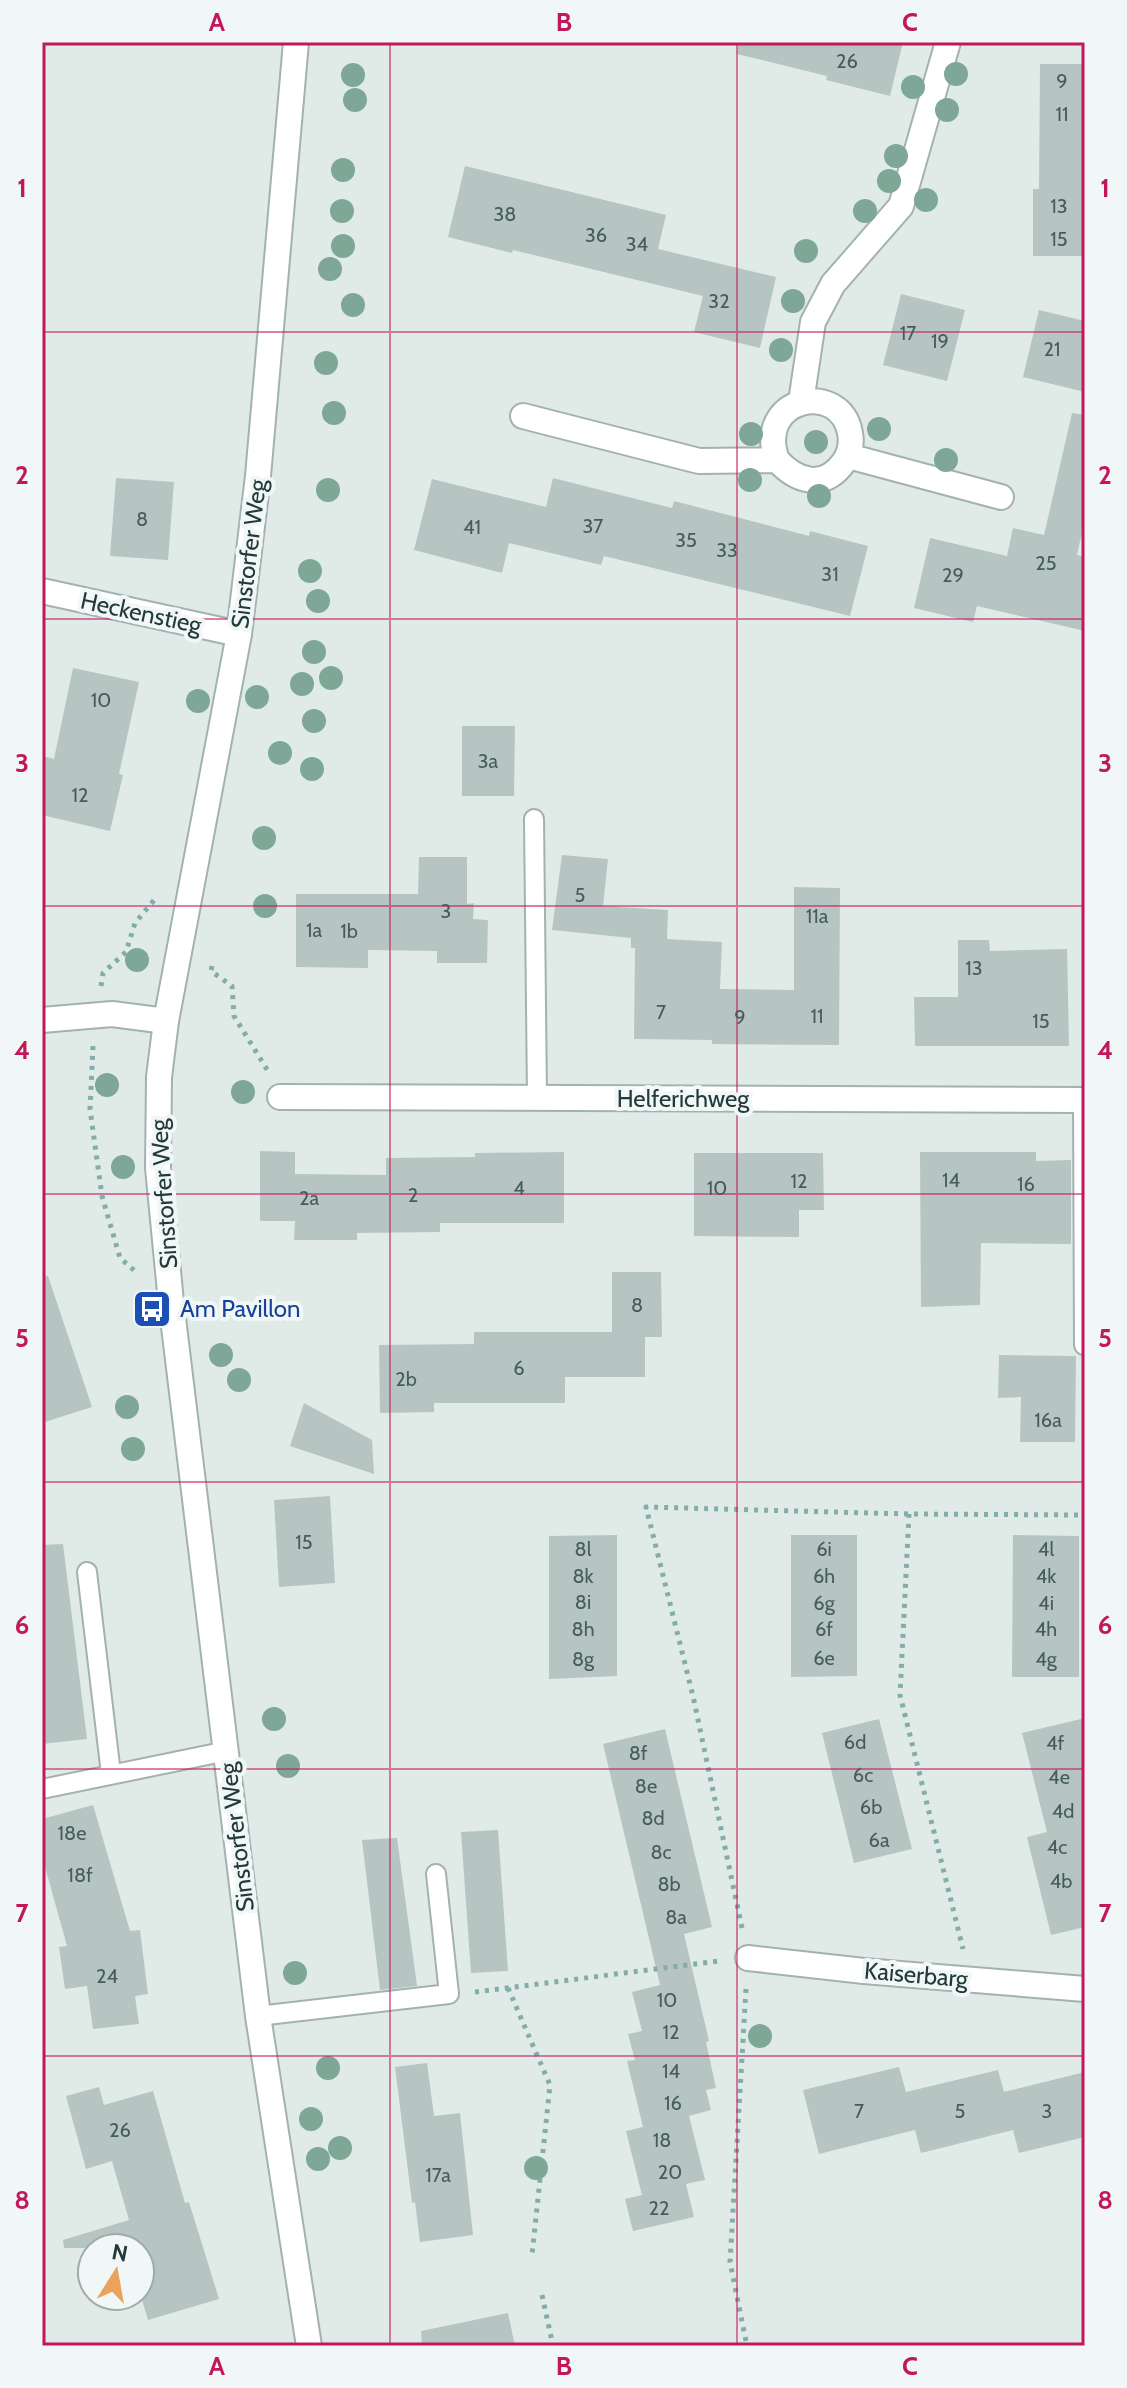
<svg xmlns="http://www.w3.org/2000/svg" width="1127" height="2388" viewBox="0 0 1127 2388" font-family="Cabin,sans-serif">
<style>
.building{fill:#b6c5c2}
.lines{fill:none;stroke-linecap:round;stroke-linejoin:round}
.service-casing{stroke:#a3b2b0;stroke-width:22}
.minor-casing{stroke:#a3b2b0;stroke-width:28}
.tertiary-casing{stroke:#a3b2b0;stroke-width:28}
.path{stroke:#82ada9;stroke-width:5;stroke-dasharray:4 6;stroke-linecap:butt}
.service{stroke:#fff;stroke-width:18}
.minor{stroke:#fff;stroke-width:24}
.tertiary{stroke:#fff;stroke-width:24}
.tree{fill:#7ea798}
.grid{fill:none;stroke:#c2185b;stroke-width:2;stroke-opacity:0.55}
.labels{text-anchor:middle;stroke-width:8;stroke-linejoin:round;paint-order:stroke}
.number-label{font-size:20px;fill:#475d5b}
.street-label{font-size:24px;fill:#223a39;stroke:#f1f7f6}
.transit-label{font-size:24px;fill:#164399;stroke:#f1f7f6;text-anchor:start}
.neatline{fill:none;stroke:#c2185b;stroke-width:3}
.grid-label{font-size:26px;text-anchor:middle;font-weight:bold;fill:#c2185b}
</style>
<rect width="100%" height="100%" fill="#e0ebe8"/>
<g class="building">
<polygon points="738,42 903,42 890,96 826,80 827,76 737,54"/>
<polygon points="1040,64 1085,64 1085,256 1033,256 1033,189 1039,189"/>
<polygon points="465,166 666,215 658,249 776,277 760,348 694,332 703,296 513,250 512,253 448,237"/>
<polygon points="901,294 965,310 947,381 883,365"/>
<polygon points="1039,310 1085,321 1085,392 1023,377"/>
<polygon points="1072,413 1085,415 1085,519 1077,555 1085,557 1085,631 977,606 973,622 914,608 930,538 1007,556 1013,528 1044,535"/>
<polygon points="116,478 174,482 168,560 110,556"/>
<polygon points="553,478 672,508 674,501 809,536 810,531 868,546 850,616 604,556 601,565 509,543 502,573 414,550 432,479 546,507"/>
<polygon points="73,668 139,682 119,774 123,775 110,831 42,815 42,756 54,759"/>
<polygon points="462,726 515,726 514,796 462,796"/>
<polygon points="562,855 608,859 603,906 668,910 667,939 722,942 720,989 794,990 794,887 840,888 839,1045 712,1044 712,1040 634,1039 635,948 631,948 631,938 552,930"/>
<polygon points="419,857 467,857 467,904 474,903 473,919 488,920 487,963 437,963 437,951 368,950 368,968 296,967 296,894 418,894"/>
<polygon points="958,940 989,940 990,951 1067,949 1069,1046 915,1046 914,997 958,997"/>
<polygon points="260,1151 295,1152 295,1174 386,1175 386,1158 475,1157 475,1153 564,1152 564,1223 440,1223 440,1232 357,1233 357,1240 294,1240 295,1221 260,1221"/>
<polygon points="920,1152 1036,1152 1036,1161 1071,1160 1071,1244 981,1243 980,1305 921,1307"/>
<polygon points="694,1153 823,1153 824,1210 799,1210 799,1237 694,1236"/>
<polygon points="612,1272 661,1272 662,1337 645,1337 645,1377 565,1377 565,1403 434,1403 434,1412 380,1413 379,1345 474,1344 474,1332 612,1332"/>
<polygon points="48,1276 92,1407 42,1423 42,1277"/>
<polygon points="999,1355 1076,1356 1075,1442 1020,1442 1021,1397 998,1398"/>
<polygon points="304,1403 372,1440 374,1474 290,1446"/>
<polygon points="330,1496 335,1583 279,1587 274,1500"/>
<polygon points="617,1535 617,1676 549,1679 549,1536"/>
<polygon points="791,1535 857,1535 857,1676 791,1677"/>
<polygon points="1013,1535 1079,1536 1079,1677 1012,1677"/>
<polygon points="63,1544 87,1739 42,1744 42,1545"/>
<polygon points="1085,1718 1085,1927 1051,1935 1027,1837 1047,1832 1022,1733"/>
<polygon points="879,1719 912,1849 854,1863 822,1733"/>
<polygon points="665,1729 712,1927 684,1934 709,2041 706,2042 716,2088 706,2090 711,2110 689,2116 705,2180 686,2184 694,2217 633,2231 625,2199 642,2195 626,2131 643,2127 627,2061 635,2060 628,2034 642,2031 632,1992 660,1985 603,1744"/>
<polygon points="93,1805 130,1931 140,1930 148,1994 135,1996 139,2024 93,2029 87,1986 65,1989 59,1947 67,1946 42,1856 42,1819"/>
<polygon points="498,1830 508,1971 471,1973 461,1832"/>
<polygon points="397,1838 417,1986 380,1990 362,1840"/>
<polygon points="427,2063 434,2116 460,2113 473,2235 420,2242 415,2202 412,2203 395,2067"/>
<polygon points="899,2067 906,2092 998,2070 1004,2092 1085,2072 1085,2137 1019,2153 1013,2130 921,2153 915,2130 819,2154 803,2090"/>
<polygon points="99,2087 104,2105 153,2091 185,2203 189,2202 219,2299 148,2320 140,2293 140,2248 64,2248 63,2240 129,2220 112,2161 86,2169 66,2096"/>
<polygon points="508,2313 515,2346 422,2346 421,2331"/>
</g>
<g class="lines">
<g class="service-casing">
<g id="service">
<polyline points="534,819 537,1098"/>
<polyline points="1083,1099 1084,1345"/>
<polyline points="87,1572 111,1774"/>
<polyline points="42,1789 227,1751"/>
<polyline points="258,2016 449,1994 436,1874"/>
</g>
</g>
<g class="minor-casing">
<g id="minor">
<polyline points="801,402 813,322 833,284 901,206 948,42"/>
<path d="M523,416L699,461L777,460C797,482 824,490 844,462C850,453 852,443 850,433C840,379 754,398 777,460"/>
<polyline points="848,456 1001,497"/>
<polyline points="42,591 239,634"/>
<polyline points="42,1020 112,1014 166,1021"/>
<polyline points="280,1097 1085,1100"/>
<polyline points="748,1958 864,1971 1085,1989"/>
</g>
</g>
<g class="tertiary-casing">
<polyline id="tertiary" points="296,42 258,476 239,634 166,1021 159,1077 158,1168 171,1302 258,2016 309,2346"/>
</g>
<g class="path">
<polyline points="212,966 211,971 232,986 234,1016 268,1071"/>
<polyline points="101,986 103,973 126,952 135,923 155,899"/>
<polyline points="93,1046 90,1109 102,1196 120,1258 136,1272"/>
<polyline points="909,1514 900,1695 963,1949"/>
<polyline points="742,1928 693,1696 646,1507 909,1514 1085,1515"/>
<polyline points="508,1988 550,2085 532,2255"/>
<polyline points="746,1989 730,2262 747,2346"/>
<polyline points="475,1992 719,1961"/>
<polyline points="542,2295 553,2346"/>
</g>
<use href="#service" class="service"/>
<use href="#minor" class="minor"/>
<use href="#tertiary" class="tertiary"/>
</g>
<g class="tree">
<circle cx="956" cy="74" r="12"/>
<circle cx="353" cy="75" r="12"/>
<circle cx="913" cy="87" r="12"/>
<circle cx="355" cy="100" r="12"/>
<circle cx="947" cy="110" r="12"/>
<circle cx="896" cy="156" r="12"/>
<circle cx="343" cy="170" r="12"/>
<circle cx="889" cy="181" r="12"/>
<circle cx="926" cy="200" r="12"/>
<circle cx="342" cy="211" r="12"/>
<circle cx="865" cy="211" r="12"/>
<circle cx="343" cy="246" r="12"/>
<circle cx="806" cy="251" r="12"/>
<circle cx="330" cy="269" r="12"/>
<circle cx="793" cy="301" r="12"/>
<circle cx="353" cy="305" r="12"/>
<circle cx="781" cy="350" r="12"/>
<circle cx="326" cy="363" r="12"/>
<circle cx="334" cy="413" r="12"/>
<circle cx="879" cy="429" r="12"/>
<circle cx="751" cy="434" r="12"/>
<circle cx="816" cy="442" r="12"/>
<circle cx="946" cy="460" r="12"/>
<circle cx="750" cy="480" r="12"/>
<circle cx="328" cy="490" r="12"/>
<circle cx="819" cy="496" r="12"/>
<circle cx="310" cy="571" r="12"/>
<circle cx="318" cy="601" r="12"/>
<circle cx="314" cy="652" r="12"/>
<circle cx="331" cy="678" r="12"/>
<circle cx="302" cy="684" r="12"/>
<circle cx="257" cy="697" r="12"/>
<circle cx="198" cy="701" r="12"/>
<circle cx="314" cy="721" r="12"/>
<circle cx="280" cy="753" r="12"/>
<circle cx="312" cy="769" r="12"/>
<circle cx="264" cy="838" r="12"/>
<circle cx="265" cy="906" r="12"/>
<circle cx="137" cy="960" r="12"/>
<circle cx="107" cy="1085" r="12"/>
<circle cx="243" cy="1092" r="12"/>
<circle cx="123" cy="1167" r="12"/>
<circle cx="221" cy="1355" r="12"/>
<circle cx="239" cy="1380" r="12"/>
<circle cx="127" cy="1407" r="12"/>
<circle cx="133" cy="1449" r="12"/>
<circle cx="274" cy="1719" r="12"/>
<circle cx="288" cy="1766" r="12"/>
<circle cx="295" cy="1973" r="12"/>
<circle cx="760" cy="2036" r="12"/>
<circle cx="328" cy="2068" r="12"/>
<circle cx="311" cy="2119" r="12"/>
<circle cx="340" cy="2148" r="12"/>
<circle cx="318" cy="2159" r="12"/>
<circle cx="536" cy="2168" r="12"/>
</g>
<path class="grid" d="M390,42V2346M737,42V2346M42,332H1085M42,619H1085M42,906H1085M42,1194H1085M42,1482H1085M42,1769H1085M42,2056H1085"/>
<defs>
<g id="bus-square" transform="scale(2)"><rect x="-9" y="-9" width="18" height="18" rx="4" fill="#1a4fb4" stroke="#f1f7f6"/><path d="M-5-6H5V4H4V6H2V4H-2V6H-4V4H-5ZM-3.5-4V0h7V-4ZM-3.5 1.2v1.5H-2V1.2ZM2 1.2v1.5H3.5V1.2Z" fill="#fff"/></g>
</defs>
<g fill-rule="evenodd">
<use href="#bus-square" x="152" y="1309"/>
</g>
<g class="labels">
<g class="number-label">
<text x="847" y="68">26</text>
<text x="1062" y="88">9</text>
<text x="1062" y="121">11</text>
<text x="1059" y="213">13</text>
<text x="505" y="221">38</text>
<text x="596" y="242">36</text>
<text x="1059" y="246">15</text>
<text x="637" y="251">34</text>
<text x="719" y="308">32</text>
<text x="908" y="340">17</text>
<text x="940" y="348">19</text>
<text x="1052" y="356">21</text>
<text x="142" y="526">8</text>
<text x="593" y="533">37</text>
<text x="472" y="534">41</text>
<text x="686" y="547">35</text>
<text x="727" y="557">33</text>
<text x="1046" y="570">25</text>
<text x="830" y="581">31</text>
<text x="953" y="582">29</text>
<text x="101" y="707">10</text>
<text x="488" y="768">3a</text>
<text x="80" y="802">12</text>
<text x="580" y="902">5</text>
<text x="446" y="918">3</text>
<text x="817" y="923">11a</text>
<text x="314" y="937">1a</text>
<text x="349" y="938">1b</text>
<text x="974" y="975">13</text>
<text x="661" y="1019">7</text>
<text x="817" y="1023">11</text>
<text x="740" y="1024">9</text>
<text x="1041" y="1028">15</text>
<text x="951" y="1187">14</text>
<text x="799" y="1188">12</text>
<text x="1026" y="1191">16</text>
<text x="519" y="1195">4</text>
<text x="717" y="1195">10</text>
<text x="413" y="1202">2</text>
<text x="309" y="1205">2a</text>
<text x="637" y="1312">8</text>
<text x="519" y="1375">6</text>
<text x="406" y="1386">2b</text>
<text x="1048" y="1427">16a</text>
<text x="304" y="1549">15</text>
<text x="583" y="1556">8l</text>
<text x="824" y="1556">6i</text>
<text x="1046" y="1556">4l</text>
<text x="583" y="1583">8k</text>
<text x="824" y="1583">6h</text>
<text x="1046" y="1583">4k</text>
<text x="583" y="1609">8i</text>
<text x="824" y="1610">6g</text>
<text x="1046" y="1610">4i</text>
<text x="583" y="1636">8h</text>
<text x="824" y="1636">6f</text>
<text x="1046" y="1636">4h</text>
<text x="824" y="1665">6e</text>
<text x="583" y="1666">8g</text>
<text x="1046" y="1666">4g</text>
<text x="855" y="1749">6d</text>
<text x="1055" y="1750">4f</text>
<text x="638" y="1760">8f</text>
<text x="863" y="1782">6c</text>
<text x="1059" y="1784">4e</text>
<text x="646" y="1793">8e</text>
<text x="871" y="1814">6b</text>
<text x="1063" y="1818">4d</text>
<text x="653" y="1825">8d</text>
<text x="72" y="1840">18e</text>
<text x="879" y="1847">6a</text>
<text x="1057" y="1854">4c</text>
<text x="661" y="1859">8c</text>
<text x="80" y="1882">18f</text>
<text x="1061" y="1888">4b</text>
<text x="669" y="1891">8b</text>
<text x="676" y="1924">8a</text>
<text x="107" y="1983">24</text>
<text x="667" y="2007">10</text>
<text x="671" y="2039">12</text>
<text x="671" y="2078">14</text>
<text x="673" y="2110">16</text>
<text x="859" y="2118">7</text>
<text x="960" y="2118">5</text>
<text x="1047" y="2118">3</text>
<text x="120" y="2137">26</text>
<text x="662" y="2147">18</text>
<text x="670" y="2179">20</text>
<text x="438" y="2182">17a</text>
<text x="659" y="2215">22</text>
</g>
<g class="street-label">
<text transform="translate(249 554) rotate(-83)" y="8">Sinstorfer Weg</text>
<text transform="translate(141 613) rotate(12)" y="8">Heckenstieg</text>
<text x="683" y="1107">Helferichweg</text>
<text transform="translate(164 1194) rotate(-94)" y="8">Sinstorfer Weg</text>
<text transform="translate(237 1837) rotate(-97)" y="8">Sinstorfer Weg</text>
<text transform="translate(916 1975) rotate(5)" y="8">Kaiserbarg</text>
</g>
<g class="transit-label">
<text x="180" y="1317">Am Pavillon</text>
</g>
</g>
<rect width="1127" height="2388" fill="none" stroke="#f1f7f6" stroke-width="88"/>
<g transform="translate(116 2272) rotate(11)"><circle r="38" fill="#f1f7f6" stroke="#9eabaa" stroke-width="2"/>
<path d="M0-6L14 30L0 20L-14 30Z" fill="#eca15d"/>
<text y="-12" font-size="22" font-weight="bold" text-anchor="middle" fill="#223a39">N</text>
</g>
<rect x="44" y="44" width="1039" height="2300" class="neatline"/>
<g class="grid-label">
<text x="217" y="31">A</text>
<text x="564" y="31">B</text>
<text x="910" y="31">C</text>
<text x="22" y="197">1</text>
<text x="1105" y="197">1</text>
<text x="22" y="484">2</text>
<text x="1105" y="484">2</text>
<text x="22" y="772">3</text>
<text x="1105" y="772">3</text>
<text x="22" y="1059">4</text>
<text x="1105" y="1059">4</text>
<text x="22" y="1347">5</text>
<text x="1105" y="1347">5</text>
<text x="22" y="1634">6</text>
<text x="1105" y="1634">6</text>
<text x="22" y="1922">7</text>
<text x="1105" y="1922">7</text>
<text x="22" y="2209">8</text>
<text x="1105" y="2209">8</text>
<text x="217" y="2375">A</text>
<text x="564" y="2375">B</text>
<text x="910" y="2375">C</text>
</g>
</svg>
